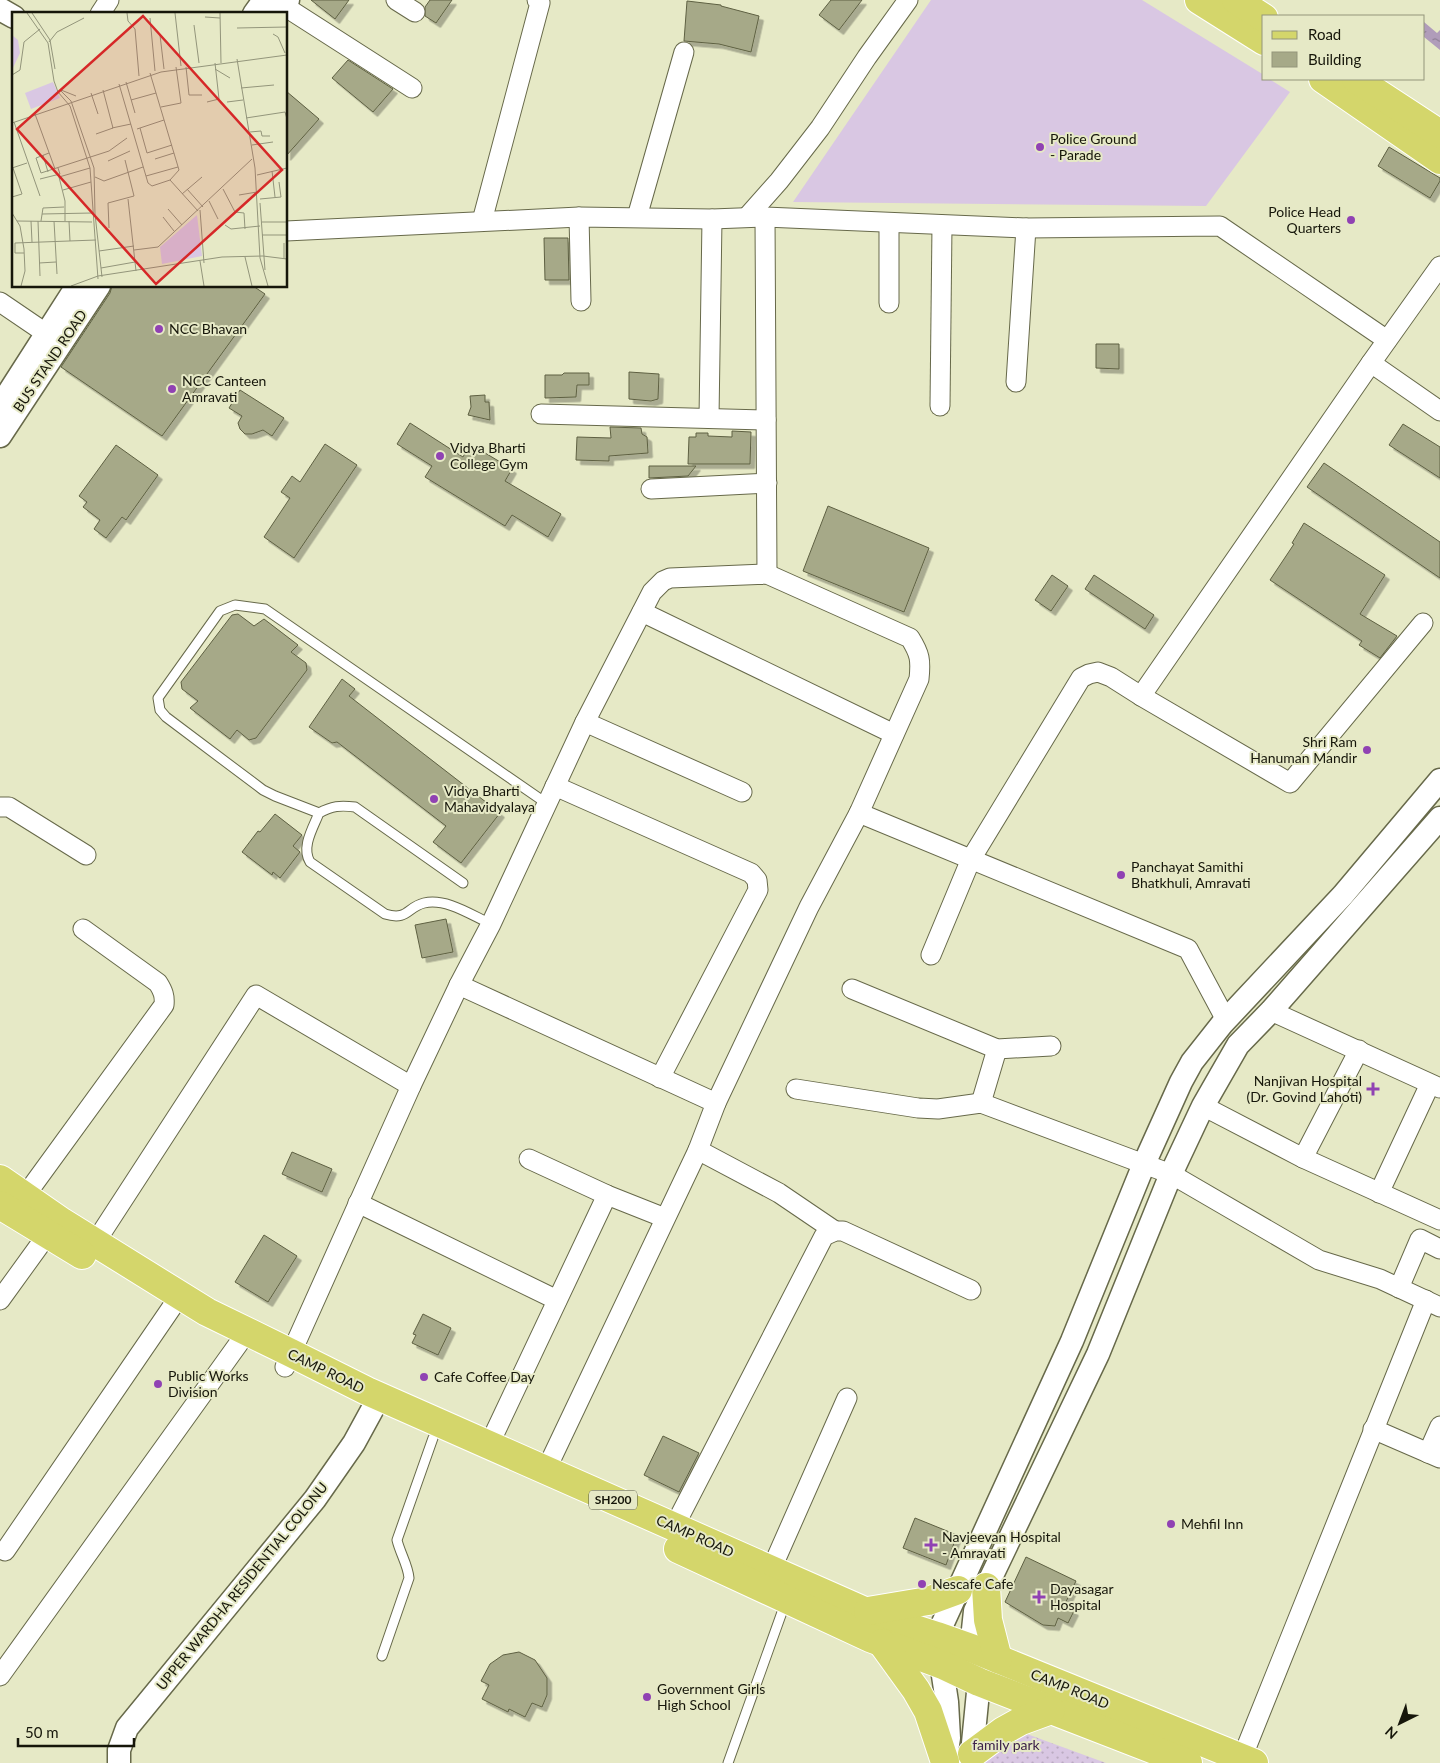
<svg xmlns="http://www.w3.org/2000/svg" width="1440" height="1763" viewBox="0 0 1440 1763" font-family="Lato,sans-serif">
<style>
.park{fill:url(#park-dots)}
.pitch{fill:#d9c7e3}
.water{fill:url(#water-ripples)}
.building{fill:#a6a988;stroke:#5e6042;filter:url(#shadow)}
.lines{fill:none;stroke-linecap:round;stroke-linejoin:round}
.service-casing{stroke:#67694a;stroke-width:11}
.minor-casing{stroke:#67694a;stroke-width:21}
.tertiary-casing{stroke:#67694a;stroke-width:25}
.primary-casing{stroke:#fff;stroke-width:30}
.service{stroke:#fff;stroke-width:9}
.minor{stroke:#fff;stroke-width:19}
.tertiary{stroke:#fff;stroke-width:22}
.primary{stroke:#d4d66b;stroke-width:28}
.poi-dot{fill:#9042b3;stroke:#e6e9c6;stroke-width:2}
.labels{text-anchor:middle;stroke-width:4;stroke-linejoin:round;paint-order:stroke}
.shield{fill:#e6e9c6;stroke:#545542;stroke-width:1}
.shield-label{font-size:12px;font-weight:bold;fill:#16160a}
.poi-label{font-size:14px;fill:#16160a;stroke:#e6e9c6;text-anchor:start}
.street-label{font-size:14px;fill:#16160a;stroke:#e6e9c6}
.park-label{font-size:14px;fill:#3c2049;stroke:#e6e9c6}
.inset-road{fill:none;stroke:#93957b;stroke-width:1}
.view{fill:#d62828;fill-opacity:0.15;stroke:#d62828;stroke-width:2.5}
.inset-edge{fill:none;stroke:#16160a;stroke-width:2.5}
</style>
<defs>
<pattern id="park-dots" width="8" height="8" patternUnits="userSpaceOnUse" patternTransform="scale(1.25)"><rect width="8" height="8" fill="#d9c7e3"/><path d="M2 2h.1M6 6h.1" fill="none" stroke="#baaac1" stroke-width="1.8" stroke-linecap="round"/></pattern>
<pattern id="water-ripples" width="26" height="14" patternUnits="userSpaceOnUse" patternTransform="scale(1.25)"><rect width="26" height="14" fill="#b09cba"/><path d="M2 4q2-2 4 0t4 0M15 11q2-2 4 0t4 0" fill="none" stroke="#8e7e95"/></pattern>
<filter id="shadow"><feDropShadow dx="4.5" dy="4.5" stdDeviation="0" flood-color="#0004"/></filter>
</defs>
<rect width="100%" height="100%" fill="#e6e9c6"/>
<polygon class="park" points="994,1722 1106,1763 979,1763"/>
<polygon class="pitch" points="931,0 1142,0 1264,75 1264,79 1269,79 1290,92 1206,206 793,202"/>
<polygon class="water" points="1424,22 1437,33 1440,30 1440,50 1424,37"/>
<g class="building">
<polygon points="311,0 349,0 335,19"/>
<polygon points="430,0 452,0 436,23 425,16 425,7"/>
<polygon points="831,0 862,0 839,30 819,15"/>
<polygon points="687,1 721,5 721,6 759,16 751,52 719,44 684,41"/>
<polygon points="348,60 393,89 373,112 332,78"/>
<polygon points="286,91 319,119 286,156"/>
<polygon points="1389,147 1440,178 1440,181 1430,198 1378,166"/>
<polygon points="544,238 568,238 569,280 545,280"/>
<polygon points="112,286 253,286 265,294 162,436 61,367 110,293"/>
<polygon points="1096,344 1119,344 1119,369 1096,368"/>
<polygon points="629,372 659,374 658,399 651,401 629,399"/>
<polygon points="564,373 589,373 589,385 577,385 576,397 545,398 545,375 562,375"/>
<polygon points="240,390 284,418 272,436 263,430 252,434 245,434 240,429 238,423 242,416 229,408"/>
<polygon points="485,395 485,402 489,402 490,420 468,415 471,407 470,396"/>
<polygon points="410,423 463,457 470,444 512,469 505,481 561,514 548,537 512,515 505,526 425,477 432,466 397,444"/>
<polygon points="1403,424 1440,447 1440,478 1389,445"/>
<polygon points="610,427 641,428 642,434 647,437 648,453 609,456 609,461 576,460 577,437 611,438"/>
<polygon points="732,431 751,432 750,464 688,464 689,437 696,437 696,433 708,433 708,436 732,437"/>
<polygon points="325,444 357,465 294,558 264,537 290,498 281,492 292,476 300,482"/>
<polygon points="116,445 158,475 126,520 122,517 106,538 94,529 100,520 83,507 87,502 79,496"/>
<polygon points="1324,463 1440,542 1440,578 1307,487"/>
<polygon points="649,466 696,466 688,476 649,478"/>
<polygon points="828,506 929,548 904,612 803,571"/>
<polygon points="1304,523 1385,575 1360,614 1397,636 1380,658 1359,645 1362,641 1270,580 1294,544 1292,543"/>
<polygon points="1052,575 1068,586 1051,611 1035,600"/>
<polygon points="1094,575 1154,615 1145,629 1085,589"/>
<polygon points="238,614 254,626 264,619 298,645 291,652 306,663 307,670 256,738 249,740 237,730 230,739 190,708 198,701 182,689 181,682 232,615"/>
<polygon points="342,679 355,689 349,696 500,813 461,863 433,842 446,826 337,742 332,743 309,727"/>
<polygon points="275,814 302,835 293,846 300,852 280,878 273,872 272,875 242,852 258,831 260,832"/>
<polygon points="446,919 453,952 422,958 415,925"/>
<polygon points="292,1152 332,1169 322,1192 282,1174"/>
<polygon points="264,1235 297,1256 268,1302 235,1282"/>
<polygon points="423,1314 451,1328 438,1355 412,1343 416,1335 413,1334"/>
<polygon points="663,1436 699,1453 679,1492 644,1475"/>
<polygon points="915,1518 957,1535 946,1565 903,1548"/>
<polygon points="1026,1557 1076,1581 1064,1606 1074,1611 1068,1623 1058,1618 1055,1626 1043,1625 1005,1602"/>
<polygon points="519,1652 535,1660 547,1678 547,1695 542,1707 532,1703 525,1717 509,1709 508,1712 482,1699 489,1685 481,1681 490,1664 503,1655"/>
</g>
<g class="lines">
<g class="service-casing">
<g id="service">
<polyline points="319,813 275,796 263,790 166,717 160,710 158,698 220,611 235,605 265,609 546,803"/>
<path d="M463,883L355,807C340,805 332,806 319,813C313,828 301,847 310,862L385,914C408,921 407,907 424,903C447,898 471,915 491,924"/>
<path d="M382,1656L409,1578C408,1565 400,1553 397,1540L433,1438"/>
<polyline points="728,1763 786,1601"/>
</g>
</g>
<g class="minor-casing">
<g id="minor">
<polyline points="396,0 415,12"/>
<polyline points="284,6 412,88"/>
<polyline points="100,14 109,0"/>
<polyline points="579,217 581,301"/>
<polyline points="637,217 684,52"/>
<polyline points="747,217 779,181 820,128 867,57 908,0"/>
<polyline points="765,217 767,574"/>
<polyline points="482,221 540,3 537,0"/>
<polyline points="286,231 579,217 712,219 765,217 1026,228 1220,226 1387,340"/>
<polyline points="0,302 47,334"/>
<polyline points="889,303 889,223"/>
<polyline points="1371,363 1440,411"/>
<polyline points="1016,382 1026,228"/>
<polyline points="940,406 942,225"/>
<polyline points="541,414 766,420"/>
<polyline points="709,418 712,219"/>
<polyline points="651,489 767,483"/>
<polyline points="642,612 894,734"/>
<polyline points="1141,696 1371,363 1440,266"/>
<polyline points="585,722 742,792"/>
<polyline points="555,786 751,873 757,880 758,890 660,1078"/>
<polyline points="0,807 9,807 86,855"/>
<polyline points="859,813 1188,949 1226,1020"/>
<polyline points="931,955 971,859 1081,678 1089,674 1098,672 1111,677 1141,696 1290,783 1423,623"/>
<polyline points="459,985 716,1103"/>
<polyline points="852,989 997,1049 1051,1046"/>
<polyline points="1271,1011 1440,1088"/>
<polyline points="796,1089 918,1108 938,1109 981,1103 1144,1164 1171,1174 1319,1260 1380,1279 1440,1307"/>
<polyline points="981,1103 997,1049"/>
<polyline points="1203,1106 1303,1158 1440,1220"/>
<polyline points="698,1150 779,1193 835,1231"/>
<polyline points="1303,1158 1359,1050"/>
<polyline points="529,1159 607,1195 665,1218"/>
<polyline points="1379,1193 1430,1084"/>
<path d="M25,1196L164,1005C165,996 163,991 158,983L83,929"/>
<polyline points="358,1203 557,1300"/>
<polyline points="89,1252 256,995 411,1086"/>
<polyline points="1399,1288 1420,1239 1440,1249"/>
<polyline points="0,1300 47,1235"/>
<path d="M285,1367L411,1086L459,985L491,924L585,722L652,592L663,581L670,578L767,574L910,638C920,654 921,660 919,679L859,813L809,907L716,1103L698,1150L546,1470"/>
<polyline points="1373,1429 1440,1458"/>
<polyline points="489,1445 607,1195"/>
<polyline points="1428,1453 1440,1426"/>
<polyline points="674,1527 824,1236 835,1231 843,1231 971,1290"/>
<polyline points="5,1551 172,1307"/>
<polyline points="771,1570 847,1398"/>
<polyline points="0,1676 239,1343"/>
<polyline points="1242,1758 1426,1300"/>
</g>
</g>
<g class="tertiary-casing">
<g id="tertiary">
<polyline points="0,9 14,17"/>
<polyline points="254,14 264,0"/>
<polyline points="278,14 288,0"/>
<polyline points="0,406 77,286"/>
<polyline points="0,436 99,286"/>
<polyline points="946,1757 949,1738 947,1702 937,1636 1072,1341 1144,1164 1181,1082 1192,1062 1222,1024 1343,895 1440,780"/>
<polyline points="119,1763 119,1750 127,1728 315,1499 354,1443 372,1410"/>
<polyline points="971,1763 979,1682 971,1648 975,1611 1098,1354 1171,1174 1203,1106 1238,1045 1271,1011 1440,818"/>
</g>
</g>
<g class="primary-casing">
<g id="primary">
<polyline points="1199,0 1264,41"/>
<polyline points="1236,0 1264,18"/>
<polyline points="1323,79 1440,160"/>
<polyline points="1356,79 1440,134"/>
<polyline points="0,1179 62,1222 207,1312 291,1353 367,1391 878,1617 937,1636 971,1648 1254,1763"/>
<polyline points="0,1205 82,1255"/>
<polyline points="678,1549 870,1638 943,1665 979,1682 1188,1763"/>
<polyline points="986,1587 988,1620 998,1659"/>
<polyline points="868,1611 928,1601 958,1590"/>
<polyline points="882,1643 916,1690 928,1711 945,1762"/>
<polyline points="972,1754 1003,1731 1021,1721 1051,1710"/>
</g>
</g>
<use href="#service" class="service"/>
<use href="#minor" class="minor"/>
<use href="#tertiary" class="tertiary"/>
<use href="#primary" class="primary"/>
</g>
<g class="poi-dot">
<circle cx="1040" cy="147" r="5"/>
<circle cx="1351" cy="220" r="5"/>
<circle cx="159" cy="329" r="5"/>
<circle cx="172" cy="389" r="5"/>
<circle cx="440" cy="456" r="5"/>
<circle cx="1367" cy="750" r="5"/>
<circle cx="434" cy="799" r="5"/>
<circle cx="1121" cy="875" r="5"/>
<path d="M1370.5 1081.5h5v5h5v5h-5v5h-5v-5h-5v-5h5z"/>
<circle cx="424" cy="1377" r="5"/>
<circle cx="158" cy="1384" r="5"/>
<circle cx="1171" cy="1524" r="5"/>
<path d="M928.5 1537.5h5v5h5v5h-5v5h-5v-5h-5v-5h5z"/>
<circle cx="922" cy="1584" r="5"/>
<path d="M1036.5 1589.5h5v5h5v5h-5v5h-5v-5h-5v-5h5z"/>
<circle cx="647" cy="1697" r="5"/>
</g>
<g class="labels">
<rect class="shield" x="589" y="1490.5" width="48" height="19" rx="4"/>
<g class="shield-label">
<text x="613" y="1504">SH200</text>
</g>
<g class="poi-label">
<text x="1050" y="144">Police Ground<tspan x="1050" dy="16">- Parade</tspan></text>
<text x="1341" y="217" text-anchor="end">Police Head<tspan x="1341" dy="16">Quarters</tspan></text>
<text x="169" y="334">NCC Bhavan</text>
<text x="182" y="386">NCC Canteen<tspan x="182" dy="16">Amravati</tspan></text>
<text x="450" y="453">Vidya Bharti<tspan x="450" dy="16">College Gym</tspan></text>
<text x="1357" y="747" text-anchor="end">Shri Ram<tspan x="1357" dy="16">Hanuman Mandir</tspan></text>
<text x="444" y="796">Vidya Bharti<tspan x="444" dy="16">Mahavidyalaya</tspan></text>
<text x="1131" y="872">Panchayat Samithi<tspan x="1131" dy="16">Bhatkhuli, Amravati</tspan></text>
<text x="1362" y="1086" text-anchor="end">Nanjivan Hospital<tspan x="1362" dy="16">(Dr. Govind Lahoti)</tspan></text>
<text x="168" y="1381">Public Works<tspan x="168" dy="16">Division</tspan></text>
<text x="434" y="1382">Cafe Coffee Day</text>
<text x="1181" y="1529">Mehfil Inn</text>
<text x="942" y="1542">Navjeevan Hospital<tspan x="942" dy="16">- Amravati</tspan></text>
<text x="932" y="1589">Nescafe Cafe</text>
<text x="1050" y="1594">Dayasagar<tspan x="1050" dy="16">Hospital</tspan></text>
<text x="657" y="1694">Government Girls<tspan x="657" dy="16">High School</tspan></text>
</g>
<g class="street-label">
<text transform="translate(50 361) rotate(-56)" y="5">BUS STAND ROAD</text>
<text transform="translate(326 1371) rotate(26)" y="5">CAMP ROAD</text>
<text transform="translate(695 1536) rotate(24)" y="5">CAMP ROAD</text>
<text transform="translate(242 1586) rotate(-51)" y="5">UPPER WARDHA RESIDENTIAL COLONU</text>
<text transform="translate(1070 1689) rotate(22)" y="5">CAMP ROAD</text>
</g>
<g class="park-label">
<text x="1006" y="1750">family park</text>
</g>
</g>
<g transform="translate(12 12)">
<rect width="275" height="275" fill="#e6e9c6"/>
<path d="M41,70L48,86L19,97L13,81Z" fill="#d9c7e3"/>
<path d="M0,23L6,28L8,41L0,58ZM185,203L190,244L150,252L148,235Z" fill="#d9c7e3"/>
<path class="inset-road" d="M15,1L36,31L42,69L46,80L58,94L78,156L86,267M20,1L38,28L43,57M115,1L116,9L123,17L127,64M163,1L169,54M208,1L209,51M193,5L208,6M138,6L143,59M182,13L187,51M225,16L275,15M261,22L266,25L273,41M148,23L152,57M37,30L45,20L72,6M225,47L243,156L248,246L256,274M174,55L177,83H190M203,57L218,66M0,63L8,58L12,30L28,17M114,70L123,101M107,72L136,171L140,174L158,168L167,158L138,61M229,76L262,73M48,78L59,89L82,156L83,202L90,265M49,78L64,84M79,81L86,102M119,88L144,81M195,90L207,87L203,51M215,90L231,88M149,95L169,91L164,55M23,102L43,157M234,106L273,100L275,107M2,110L28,184M0,111L149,60L275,43M100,116L119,112M128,116L135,141L160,133M125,117L152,108M238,120L249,119L250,124H258M84,122L101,116L91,78M240,133L261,130M37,141L24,146L29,161L97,139L115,126M31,143L36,160M143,147L162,141M96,149L118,139M0,156L15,151M260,159L263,185M245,163L275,156M134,164L166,155M83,165L92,169L131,155M28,167L48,162L46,156M158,168L186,199M175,177L191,195M211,177L223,200L232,201L233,217M51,178L79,170M170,182L190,165M227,183L245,180M0,185L10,182L1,156M116,187L124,259M248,187L269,185L267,170M197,189L206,207M248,191L253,258M156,197L170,213M188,198L192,251M0,201L8,214L12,237L13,259L9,274M30,202L80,201M151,205L162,219M5,209L80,210M19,209L20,230M26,209L28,264M29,209L31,196L52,195M42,209L45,262M53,209V189L47,165L78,156M57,209L58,229M250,210H275M213,213L219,217L248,214M97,216L96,191L122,184L113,148M250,223H275M272,231V247M122,238L146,235L240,147M87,239L122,234M12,241H3V231L84,228M251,244L275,247M233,245L240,274M188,249L192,274M27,251L44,250M89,256L123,250M59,274L86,264L210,245L251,244"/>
<path class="view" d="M131,4L270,158L144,272L5,117Z"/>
<rect width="275" height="275" class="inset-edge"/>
</g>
<rect x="1262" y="15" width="162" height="65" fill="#e6e9c6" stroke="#93957b"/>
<rect x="1272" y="31" width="25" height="8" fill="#d4d66b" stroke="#93957b"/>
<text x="1308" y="40" font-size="15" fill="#16160a">Road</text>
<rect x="1272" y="52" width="25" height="15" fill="#a6a988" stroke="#93957b"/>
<text x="1308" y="65" font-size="15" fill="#16160a">Building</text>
<g transform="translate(1400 1723) rotate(222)" stroke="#e6e9c6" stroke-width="4" paint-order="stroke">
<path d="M0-4L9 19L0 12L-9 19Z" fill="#16160a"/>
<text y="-8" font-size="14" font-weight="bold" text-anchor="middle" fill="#16160a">N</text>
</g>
<path d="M18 1738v8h116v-8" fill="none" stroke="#16160a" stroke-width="2.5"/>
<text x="25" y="1738" font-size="15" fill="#16160a" stroke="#e6e9c6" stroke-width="4" paint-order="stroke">50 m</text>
</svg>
